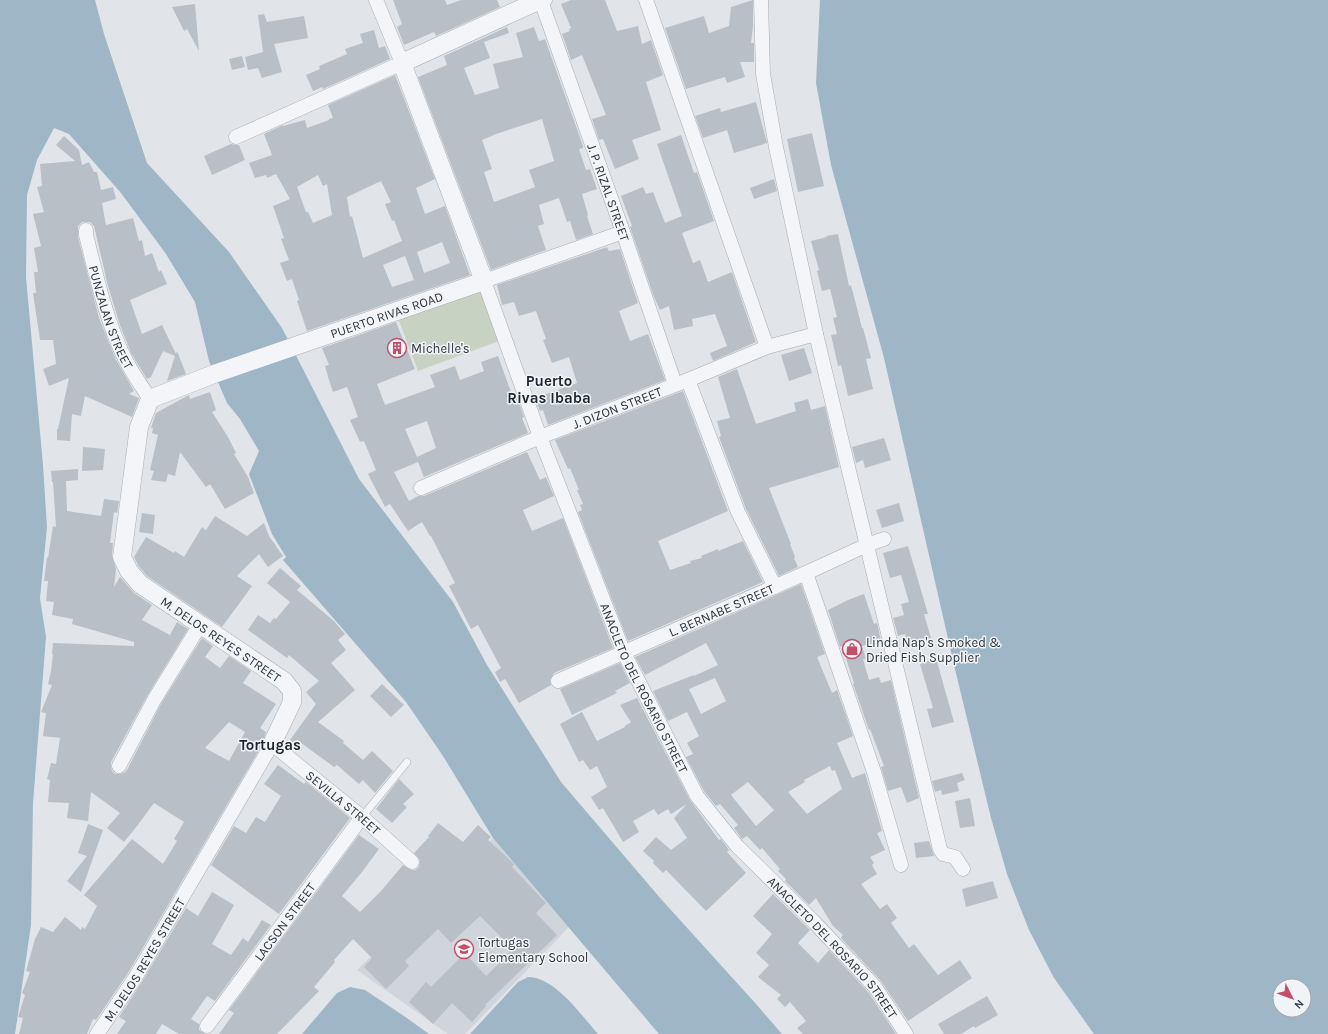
<svg xmlns="http://www.w3.org/2000/svg" width="1328" height="1034" viewBox="0 0 1328 1034" font-family="Karla,sans-serif">
<style>
.built{fill:#d0d4db}
.green{fill:#c8d2c3}
.water{fill:#9fb6c7;fill-rule:evenodd}
.building{fill:#b9bfc6;fill-rule:evenodd}
.lines{fill:none;stroke-linecap:round;stroke-linejoin:round}
.service-casing{stroke:#a7acb3;stroke-width:8}
.minor-casing{stroke:#a7acb3;stroke-width:15}
.tertiary-casing{stroke:#a7acb3;stroke-width:19}
.service{stroke:#f4f5f8;stroke-width:7}
.minor{stroke:#f4f5f8;stroke-width:14}
.tertiary{stroke:#f4f5f8;stroke-width:18}
.labels{text-anchor:middle;stroke-width:3;stroke-linejoin:round;paint-order:stroke}
.street-label{font-size:13px;fill:#2b3440;stroke:#f1f4f7}
.poi-label{font-size:13px;fill:#2b3440;stroke:#f1f4f7;text-anchor:start}
.quarter-label{font-size:15px;font-weight:bold;fill:#1d2531;stroke:#f1f4f7}
</style>
<rect width="100%" height="100%" fill="#e1e5e9"/>
<polygon class="built" points="493,838 569,927 465,1034 448,1034 357,970"/>
<polygon class="green" points="482,286 502,340 418,371 398,318"/>
<g class="water">
<polygon points="0,0 95,0 104,34 147,163 229,252 282,328 359,479 453,602 487,665 561,782 661,899 756,1004 782,1034 659,1034 493,838 443,756 406,702 283,560 286,557 272,534 249,474 259,451 240,419 227,403 209,361 195,302 166,254 121,193 69,134 54,128 37,160 27,195 26,277 43,465 47,527 40,598 46,637 33,803 31,925 15,1034 0,1034"/>
<path d="M820,0H1328V1034H1094L1054,978L1029,930L1007,874L991,818L954,665L884,358L831,165L816,83ZM1280,986H1304V1010H1280Z"/>
<path d="M528,977C555,977 581,1015 598,1034H470L518,982Z"/>
<polygon points="350,987 365,990 404,1016 429,1034 302,1034 337,993"/>
</g>
<g class="building">
<polygon points="393,0 445,0 447,5 461,0 497,0 500,7 436,36 434,32 404,45 397,27 402,24"/>
<polygon points="571,0 605,0 617,31 638,26 642,44 651,40 663,75 646,82 661,130 632,140 639,159 615,169 603,139 599,140 592,119 606,115 582,55 571,60 562,34 570,31 569,29 571,28 561,4"/>
<polygon points="753,0 753,26 751,43 754,43 754,62 740,62 745,77 727,83 725,77 686,89 665,28 704,16 709,33 729,26 731,7"/>
<polygon points="195,4 199,51 187,29 184,31 172,7"/>
<polygon points="264,14 267,22 304,16 308,38 274,44 282,72 262,78 258,68 248,70 245,57 263,52 258,15"/>
<path d="M507,27L509,33L484,42L490,58L464,68L475,95L499,88L493,64L523,57L516,33L534,27L539,41L545,39L583,146V148L579,149L586,170L590,169L597,189L582,194L588,215L587,216L593,234L576,240L570,221L567,222L559,198L539,205L544,224L538,226L546,250L491,270L418,77L447,65L444,56ZM542,119L554,161L529,170L535,187L494,202L484,172L492,169L482,140L496,134Z"/>
<polygon points="374,30 379,48 385,46 390,59 323,89 322,87 313,91 306,75 320,69 319,66 347,54 345,49 363,43 360,34"/>
<polygon points="242,56 245,67 232,70 229,59"/>
<path d="M395,75L435,179L416,188L425,214L445,206L470,275L307,331L297,301L299,300L292,279L287,281L280,263L289,260L281,239L284,238L273,206L290,199L276,174L267,178L266,175L255,178L249,163L272,155L264,134L283,125V126L305,120L307,128L329,120V119L333,118L328,105ZM318,175L323,186L327,184L332,215L313,223L308,212H306L297,187ZM381,181L391,202L385,204L392,221L394,220L402,241L363,258L352,216L350,217L347,197ZM442,242L450,263L424,273L417,252ZM405,256L414,280L392,287L383,265Z"/>
<polygon points="756,102 767,143 734,153 727,130 703,138 695,116 720,108 721,112"/>
<polygon points="812,133 824,186 798,192 787,139"/>
<polygon points="681,135 694,173 697,172 714,221 682,233 693,263 700,260 708,282 732,272 756,342 713,361 710,353 727,346 715,314 692,319 693,326 674,330 669,306 660,310 654,297 630,227 632,226 621,196 643,187 646,194 653,192 665,223 682,216 657,144"/>
<polygon points="64,136 79,150 82,165 89,162 94,172 97,172 101,190 113,187 116,199 102,203 106,225 133,218 139,241 142,240 145,256 152,253 159,272 161,270 167,284 130,300 142,334 162,325 176,354 177,351 186,374 167,381 175,356 163,351 151,377 147,379 131,353 120,325 108,286 94,226 90,222 82,222 78,226 78,237 99,318 116,360 134,391 129,394 139,398 132,417 85,396 81,416 72,414 70,441 57,440 57,429 58,429 69,378 49,386 43,369 56,364 53,340 40,340 33,293 36,293 34,272 38,272 34,248 41,246 33,214 44,212 37,187 42,186 40,164 75,161 56,145"/>
<polygon points="231,144 235,145 239,145 245,160 212,175 204,156"/>
<polygon points="774,179 777,191 754,199 750,188"/>
<polygon points="838,234 849,286 851,285 862,328 863,328 871,358 866,359 873,389 848,396 841,365 838,366 831,335 837,334 833,318 837,317 830,289 822,291 817,271 819,270 811,241 827,237 826,236"/>
<polygon points="607,247 609,251 620,249 638,303 619,311 630,341 648,334 665,380 548,425 543,410 540,411 535,398 577,383 569,357 552,363 543,340 546,339 536,311 519,316 514,302 502,305 497,285"/>
<path d="M396,322L415,369L377,384L385,405L435,387L430,375L455,366L460,380L484,371L481,362L498,356L512,395L515,393L519,403L524,417L522,418L528,433L424,477L418,462L394,472L409,501L418,496H424L527,452L540,480L546,477L554,496L523,510L532,531L563,518L613,648L554,673L550,680L551,685L519,703L505,679L500,682L495,672L501,668L478,625L471,629L449,586L455,583L431,536H430L422,522L408,531L390,504L385,507L368,474L376,470L364,441L360,442L350,420L358,417L347,387L333,392L329,380L325,366L329,365L322,348ZM427,421L436,448L417,457L405,429Z"/>
<polygon points="804,348 812,373 789,381 781,355"/>
<polygon points="737,369 756,424 796,411 794,403 808,399 811,410 825,406 839,467 769,488 791,544 790,544 795,557 794,558 798,567 779,576 746,509 719,437 721,436 717,421 730,418 718,377"/>
<polygon points="683,391 728,511 658,541 670,570 691,563 690,561 702,558 701,556 718,549 718,551 743,541 763,582 628,641 578,512 582,510 580,505 583,504 577,490 579,490 570,468 568,469 555,440"/>
<polygon points="210,392 216,410 212,412 228,437 236,453 234,454 248,477 254,493 225,509 210,484 206,487 180,452 175,476 168,474 166,482 151,480 154,471 150,470 158,435 152,433 153,428 151,428 156,413 189,395 190,399"/>
<polygon points="884,438 891,460 865,468 863,460 856,463 852,447"/>
<polygon points="83,447 105,449 103,470 82,471"/>
<path d="M78,469V480L66,481L67,511L101,516L104,499L119,501L117,513L114,512L110,543H113L112,556L116,569L114,587L120,577L134,593L152,605L142,620L170,635L177,622L188,629L147,696L111,762V767L112,771L115,774H120L124,773L127,770L161,704L202,638L213,646L205,657L220,668L229,656L251,671L243,683L276,704L260,728L266,732L262,745L128,973L96,1020L93,1019L87,1034H19L23,1018L18,1017L25,995L22,993L30,972L26,971L35,939L41,927L53,932L65,917L81,930L82,927L85,929L97,906L84,895L132,839L163,864L177,841L174,839L184,822L154,803L137,826L124,842L107,828L120,813L91,792L88,821L67,818L69,803L48,802L50,780L47,779L51,763L56,764L60,738L43,736L46,713L41,712L52,685L48,684L51,671L53,654H52L53,643L134,646V642L72,624L73,619L52,615L54,602L46,601L48,581H44L47,557L48,558L53,526L56,527L53,482H52L51,471ZM229,722L245,732L229,761L205,748Z"/>
<polygon points="899,503 904,521 882,528 876,510"/>
<polygon points="142,513 155,515 153,534 139,532"/>
<polygon points="215,516 247,536 264,523 269,536 283,556 268,567 259,554 237,576 252,586 222,627 147,576 138,565 134,557 146,537 174,553 175,551 184,557 202,527 206,530"/>
<polygon points="908,546 928,614 924,614 931,638 908,645 905,634 898,636 893,618 904,615 901,604 909,602 901,575 890,578 883,553"/>
<polygon points="280,568 301,586 297,590 334,621 345,634 338,640 346,650 331,663 355,690 318,722 344,741 343,743 363,760 372,751 393,771 375,793 363,780 359,784 337,765 334,767 297,740 294,743 290,740 316,704 306,692 319,681 289,655 287,658 248,630 258,615 270,623 274,618 276,619 290,602 267,583"/>
<path d="M801,584L825,654L817,657L832,693L837,690L853,736L837,743L852,778L865,773L882,831L877,833L885,850L870,857L874,863L872,865L877,874L861,884L880,909L887,904L897,918L891,923L909,948L914,944L938,975L960,960L972,978L908,1021L881,981L841,938L843,935L833,926L816,898L809,905L785,881L786,879L778,871L780,869L762,848L760,850L747,836L742,839L734,828L738,825L720,804L716,806L704,791L686,757L693,754L687,743L699,736L687,712L668,721L653,691L694,675V676L718,665L706,643L645,675L635,657ZM715,678L726,701L701,714L689,689ZM830,766L832,771L835,770L842,789L807,814L788,792L805,782L804,780ZM748,782L774,810L756,826L731,795Z"/>
<polygon points="864,594 874,624 877,623 881,641 862,646 866,659 863,659 869,680 879,677 881,683 891,680 919,798 907,803 901,787 888,791 881,767 884,766 870,729 869,730 853,684 854,683 842,646 840,647 828,610 848,600"/>
<polygon points="936,658 954,722 932,728 927,709 933,708 920,664"/>
<polygon points="620,663 630,683 615,691 617,693 572,715 560,689"/>
<polygon points="382,684 404,705 391,717 370,696"/>
<polygon points="637,698 690,800 719,840 721,839 729,850 727,852 746,873 706,911 666,870 663,873 653,863 654,861 643,851 656,837 671,850 687,838 674,818 687,804 671,814 668,809 658,815 654,809 633,821 639,832 623,842 603,808 599,810 591,797 607,787 597,766 590,770 583,760 579,762 560,724 582,712 597,741 625,727 625,726 631,722 620,705"/>
<polygon points="278,765 304,784 306,782 350,818 279,914 211,865 234,826 246,833 256,817 265,822 281,796 264,784"/>
<polygon points="962,773 965,780 957,783 959,791 942,795 941,790 935,792 932,781"/>
<polygon points="399,779 414,794 403,804 407,807 392,823 376,809"/>
<polygon points="970,798 975,826 960,828 955,801"/>
<polygon points="438,823 463,842 478,825 491,837 488,840 514,864 512,867 546,903 536,913 557,935 485,1005 486,1006 472,1022 452,1003 433,1024 409,1002 426,982 431,987 465,953 486,976 509,954 508,953 512,948 480,916 451,943 438,929 405,961 409,966 386,989 364,967 372,958 353,939 334,960 335,962 314,987 319,991 277,1034 219,1034 234,1013 229,1010 359,835 379,849 362,872 342,896 360,912 381,891 403,865 411,870 415,870 419,867 420,860 414,853 429,837 428,836"/>
<polygon points="88,824 103,830 81,892 67,881 87,856 78,853"/>
<polygon points="929,841 934,856 916,858 914,843"/>
<polygon points="993,881 998,898 966,907 962,889"/>
<polygon points="212,892 234,905 212,944 231,955 243,938 248,942 262,920 271,925 215,1001 207,996 191,1019 199,1024 199,1030 205,1034 179,1034 162,1024 156,1034 117,1034 126,1021 119,1017 142,982 186,908 198,916"/>
<polygon points="773,894 810,930 798,943 818,963 829,950 868,992 896,1034 803,1034 797,1028 806,1021 790,1002 785,1007 777,999 781,995 758,977 769,965 756,953 772,934 753,916"/>
<polygon points="987,996 998,1015 975,1028 974,1026 961,1034 944,1034 938,1024"/>
</g>
<g class="lines">
<g class="service-casing">
<polyline id="service" points="362,817 407,762"/>
</g>
<g class="minor-casing">
<g id="minor">
<path id="s1" d="M545,0L541,1L623,232L675,384"/>
<polyline points="646,0 767,347"/>
<polyline points="761,0 763,74 776,147 816,334 940,849 943,854 955,857 963,869"/>
<polyline points="236,137 402,63 376,0"/>
<path id="s2" d="M86,230V235C95,270 103,307 117,341C125,362 138,381 150,399"/>
<path id="s3" d="M623,232L484,281L540,437L624,653L697,796L737,846L815,923L875,987L906,1034"/>
<polyline points="688,380 738,512 775,587"/>
<path id="s4" d="M421,488L540,437L688,380L767,347L816,334"/>
<polyline points="806,573 874,772 901,865"/>
<path id="s5" d="M558,681L806,573L867,545L884,539"/>
<polyline points="119,766 154,700 200,625"/>
<path id="s6" d="M207,1026L362,817"/>
<path id="s7" d="M97,1034L135,978L272,744L362,817L412,862"/>
</g>
</g>
<g class="tertiary-casing">
<g id="tertiary">
<path id="s8" d="M272,744L292,702V691L284,681L140,584L129,571L122,557L139,427L150,399L214,374L484,281L402,63L540,0"/>
</g>
</g>
<use href="#service" class="service"/>
<use href="#minor" class="minor"/>
<use href="#tertiary" class="tertiary"/>
</g>
<defs>
<g id="building-ring" transform="scale(1)"><circle r="9.5" fill="#f1f4f7" stroke="#c64e6b" stroke-width="1.5"/><path d="M-4-6H4V6H1V3H-1V6H-4ZM-2.5-4.3h1.7v1.8h-1.7ZM.8-4.3h1.7v1.8H.8ZM-2.5-1h1.7V.8h-1.7ZM.8-1h1.7V.8H.8Z" fill="#c64e6b"/></g>
<g id="shop-ring" transform="scale(1)"><circle r="9.5" fill="#f1f4f7" stroke="#c64e6b" stroke-width="1.5"/><path d="M-5-2.5h2.3a2.7 3.5 0 0 1 5.4 0H5L5.5 6h-11ZM-1.5-2.5h3a1.5 2.3 0 0 0-3 0Z" fill="#c64e6b"/></g>
<g id="school-ring" transform="scale(1)"><circle r="9.5" fill="#f1f4f7" stroke="#c64e6b" stroke-width="1.5"/><path d="M0-5L7-2L0 1L-7-2ZM-4 1L0 2.5L4 1V4Q0 6-4 4Z" fill="#c64e6b"/></g>
</defs>
<g fill-rule="evenodd">
<use href="#building-ring" x="397" y="348"/>
<use href="#shop-ring" x="852" y="649"/>
<use href="#school-ring" x="464" y="949"/>
</g>
<g class="labels">
<g class="street-label">
<text dy="5" stroke="none"><textPath href="#s1" startOffset="207">J. P. RIZAL STREET</textPath></text>
<text dy="5" stroke="none"><textPath href="#s8" startOffset="689">PUERTO RIVAS ROAD</textPath></text>
<text dy="5" stroke="none"><textPath href="#s2" startOffset="91">PUNZALAN STREET</textPath></text>
<text dy="5" stroke="none"><textPath href="#s4" startOffset="212">J. DIZON STREET</textPath></text>
<text dy="5" stroke="none"><textPath href="#s5" startOffset="178">L. BERNABE STREET</textPath></text>
<text transform="translate(221 639) rotate(34)" y="5">M. DELOS REYES STREET</text>
<text dy="5" stroke="none"><textPath href="#s3" startOffset="585">ANACLETO DEL ROSARIO STREET</textPath></text>
<text dy="5" stroke="none"><textPath href="#s7" startOffset="431">SEVILLA STREET</textPath></text>
<text dy="5" stroke="none"><textPath href="#s6" startOffset="130">LACSON STREET</textPath></text>
<text dy="5" stroke="none"><textPath href="#s3" startOffset="909">ANACLETO DEL ROSARIO STREET</textPath></text>
<text dy="5" stroke="none"><textPath href="#s7" startOffset="88">M. DELOS REYES STREET</textPath></text>
</g>
<g class="poi-label">
<text x="411" y="353">Michelle's</text>
<text x="866" y="647">Linda Nap's Smoked &amp;<tspan x="866" dy="15">Dried Fish Supplier</tspan></text>
<text x="478" y="947">Tortugas<tspan x="478" dy="15">Elementary School</tspan></text>
</g>
<g class="quarter-label">
<text x="549" y="386">Puerto<tspan x="549" dy="17">Rivas Ibaba</tspan></text>
<text x="270" y="750">Tortugas</text>
</g>
</g>
<g transform="translate(1292 998) rotate(132)"><circle r="19" fill="#f1f4f7" stroke="#a2a7ae"/>
<path d="M0-3L7 15L0 10L-7 15Z" fill="#c64e6b"/>
<text y="-6" font-size="11" font-weight="bold" text-anchor="middle" fill="#2b3440">N</text>
</g>
</svg>
